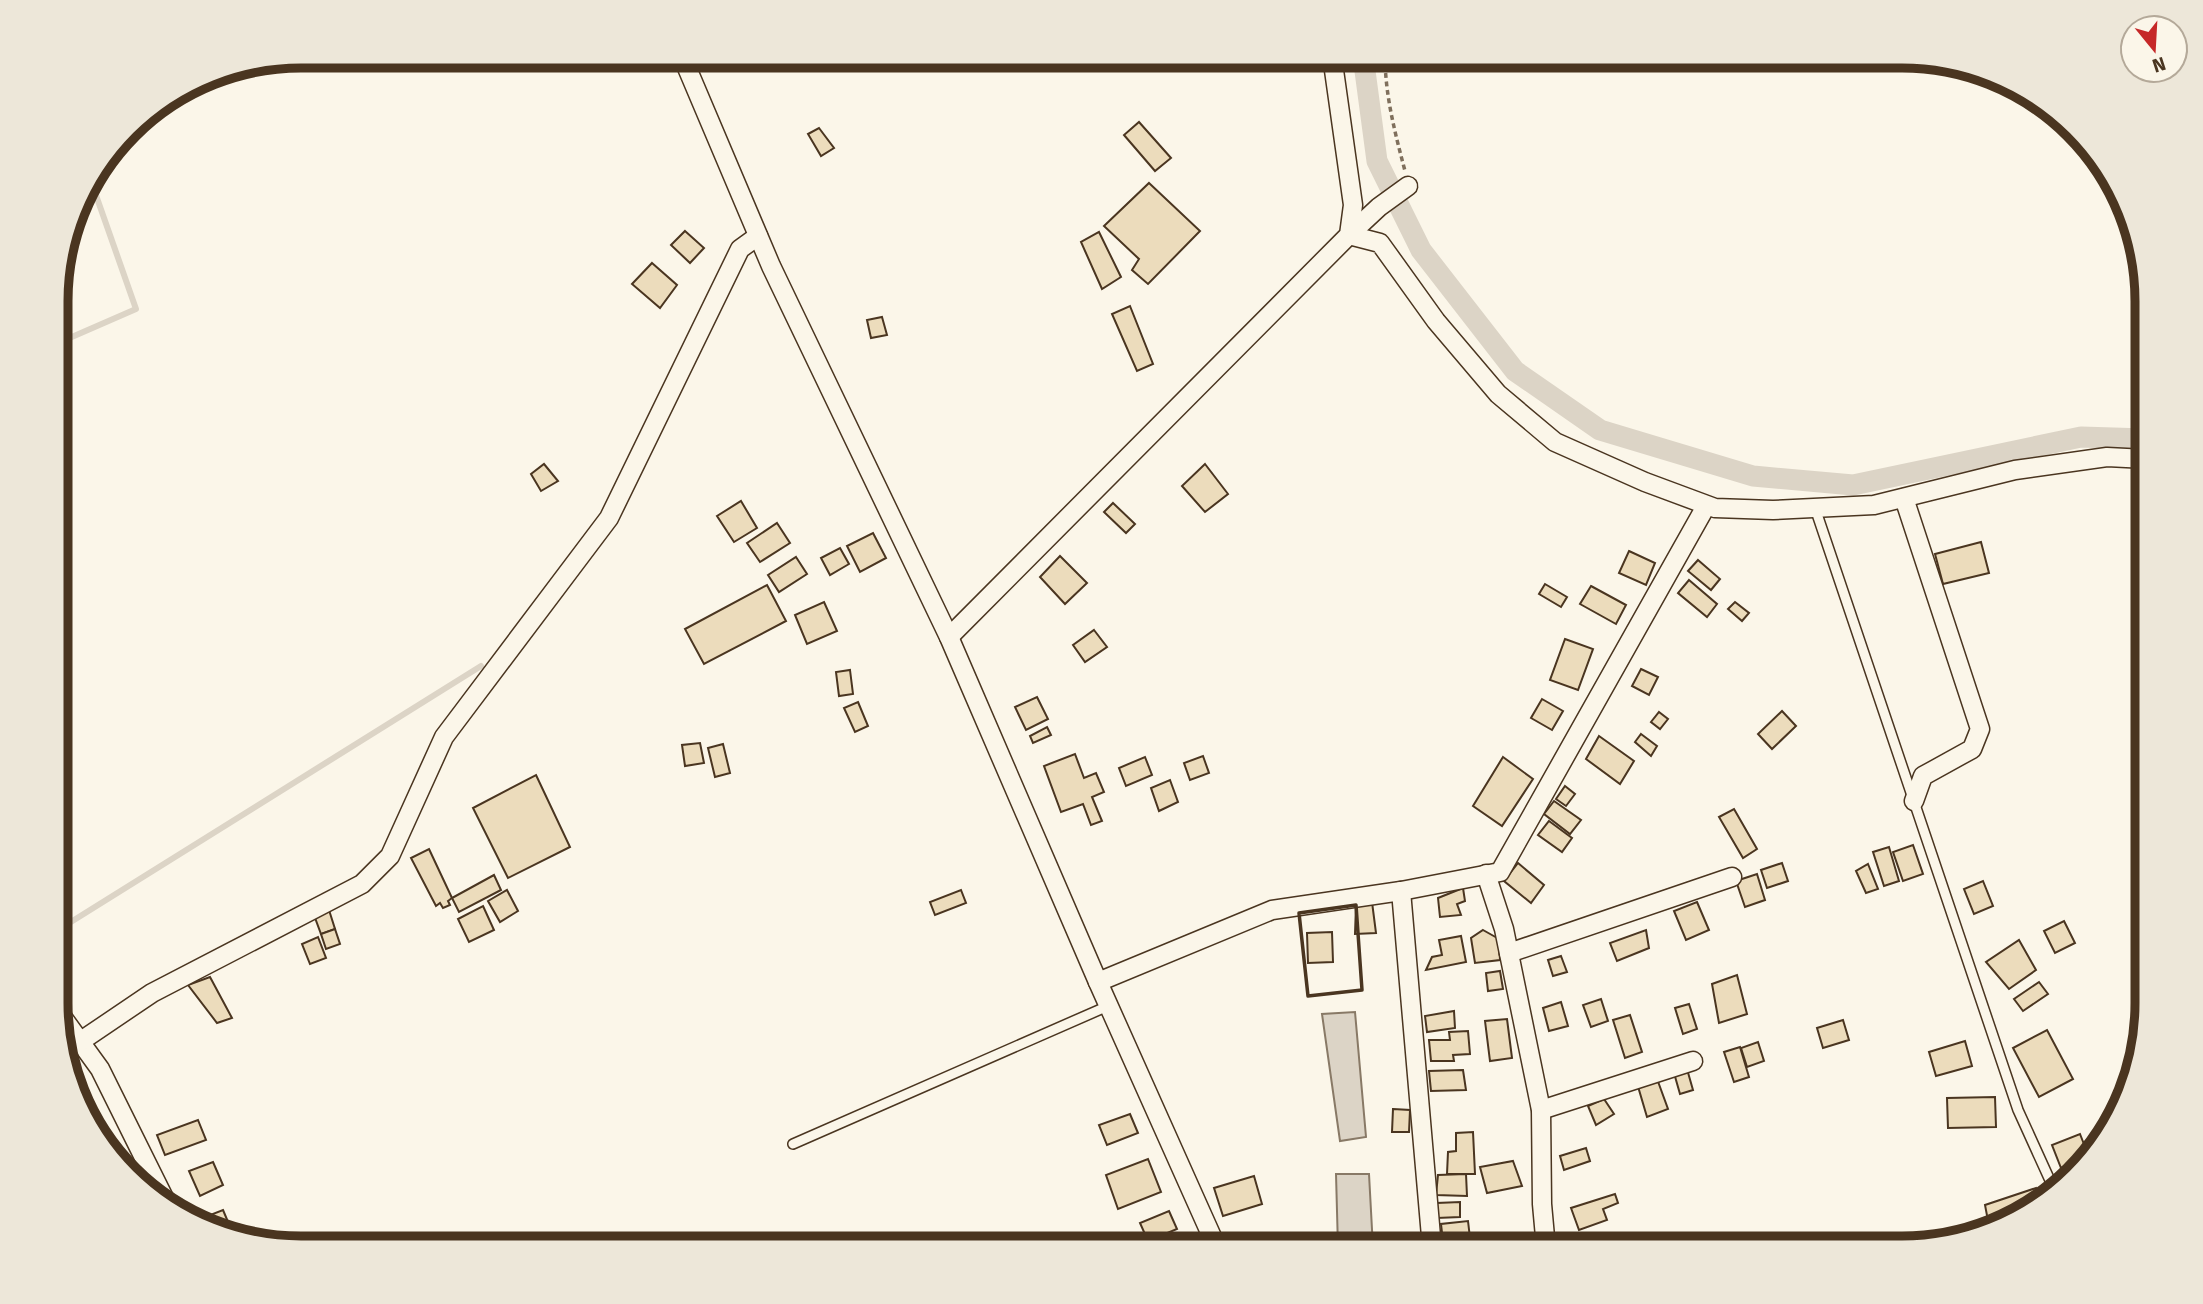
<svg xmlns="http://www.w3.org/2000/svg" width="2203" height="1304" viewBox="0 0 2203 1304" font-family="'Fira Sans',sans-serif">
<style>
.water{fill:#dcd4c6;stroke:#887966;stroke-width:2}
.lines{fill:none;stroke-linecap:round;stroke-linejoin:round}
.stream{stroke:#dcd4c6;stroke-width:6}
.canal{stroke:#dcd4c6;stroke-width:21}
.building{fill:#ecdcbc;stroke:#4a3520;stroke-width:2}
.service-casing{stroke:#4a3520;stroke-width:12}
.minor-casing{stroke:#4a3520;stroke-width:21}
.path{stroke:#7f6f5c;stroke-width:3.5;stroke-dasharray:5 3.5;stroke-linecap:butt}
.service{stroke:#fbf6e9;stroke-width:9}
.minor{stroke:#fbf6e9;stroke-width:18}
.wall{stroke:#4a3520;stroke-width:3.5}
.rim{fill:none;stroke:#4a3520;stroke-width:9}
</style>
<rect width="100%" height="100%" fill="#fbf6e9"/>
<g class="water">
<polygon points="1355,1012 1366,1137 1340,1141 1322,1014"/>
<polygon points="1336,1174 1369,1174 1373,1248 1338,1248"/>
</g>
<g class="lines">
<g class="stream">
<polyline points="58,343 136,309 91,181"/>
<polyline points="58,930 481,666"/>
</g>
<polyline class="canal" points="1363,56 1377,161 1421,250 1515,371 1600,430 1753,476 1853,485 2081,437 2146,439"/>
</g>
<g class="building">
<polygon points="1139,122 1171,158 1155,171 1124,135"/>
<polygon points="819,128 834,148 821,156 808,134"/>
<polygon points="1149,183 1200,231 1148,284 1132,270 1139,259 1104,226"/>
<polygon points="685,231 704,248 690,263 671,245"/>
<polygon points="1099,232 1121,277 1102,289 1081,242"/>
<polygon points="652,263 677,285 660,308 632,284"/>
<polygon points="1130,306 1153,364 1137,371 1112,314"/>
<polygon points="882,317 887,335 871,338 867,320"/>
<polygon points="544,464 558,481 541,491 531,474"/>
<polygon points="1205,464 1228,494 1205,512 1182,486"/>
<polygon points="741,501 757,528 734,542 717,516"/>
<polygon points="1113,503 1135,524 1126,533 1104,512"/>
<polygon points="777,523 790,543 760,562 747,543"/>
<polygon points="873,533 886,558 860,572 847,546"/>
<polygon points="1981,542 1989,573 1943,584 1935,554"/>
<polygon points="840,548 849,564 830,575 821,558"/>
<polygon points="1629,551 1655,563 1646,585 1619,573"/>
<polygon points="1060,556 1087,583 1065,604 1040,577"/>
<polygon points="796,557 807,574 779,592 768,575"/>
<polygon points="1698,560 1720,579 1711,590 1688,571"/>
<polygon points="1689,580 1717,604 1707,617 1678,593"/>
<polygon points="1545,584 1567,597 1561,607 1539,594"/>
<polygon points="767,585 786,621 704,664 685,629"/>
<polygon points="1591,586 1626,605 1616,624 1580,604"/>
<polygon points="824,602 837,631 807,644 795,615"/>
<polygon points="1735,602 1749,613 1742,621 1728,609"/>
<polygon points="1094,630 1107,647 1085,662 1073,645"/>
<polygon points="1565,639 1593,649 1578,690 1550,680"/>
<polygon points="1641,669 1658,677 1649,695 1632,686"/>
<polygon points="850,670 853,694 839,696 836,672"/>
<polygon points="1037,697 1048,719 1026,730 1015,707"/>
<polygon points="1542,699 1563,711 1552,730 1531,718"/>
<polygon points="858,702 868,726 855,732 844,708"/>
<polygon points="1782,711 1796,726 1772,749 1758,734"/>
<polygon points="1659,712 1668,719 1660,729 1651,722"/>
<polygon points="1047,727 1051,735 1033,743 1030,736"/>
<polygon points="1641,734 1657,746 1651,756 1635,742"/>
<polygon points="1599,736 1634,761 1620,784 1586,759"/>
<polygon points="700,743 704,763 685,766 682,745"/>
<polygon points="723,744 730,773 715,777 708,748"/>
<polygon points="1075,754 1084,778 1096,773 1104,792 1092,797 1102,821 1091,825 1083,804 1061,812 1044,766"/>
<polygon points="1203,756 1209,773 1190,780 1184,763"/>
<polygon points="1145,757 1152,775 1126,786 1119,768"/>
<polygon points="1503,757 1533,779 1502,826 1473,806"/>
<polygon points="536,775 570,847 508,878 473,808"/>
<polygon points="1170,780 1178,802 1159,811 1151,788"/>
<polygon points="1565,786 1575,794 1566,806 1556,799"/>
<polygon points="1554,801 1581,820 1570,834 1544,814"/>
<polygon points="1734,809 1757,849 1743,858 1719,817"/>
<polygon points="1549,821 1572,838 1562,852 1538,835"/>
<polygon points="1913,845 1923,874 1903,881 1893,852"/>
<polygon points="1889,847 1899,881 1884,886 1873,852"/>
<polygon points="429,849 452,898 448,901 450,905 443,908 440,903 436,906 411,858"/>
<polygon points="1518,863 1544,885 1531,903 1504,881"/>
<polygon points="1782,863 1788,881 1767,888 1761,870"/>
<polygon points="1868,864 1878,889 1866,893 1856,871"/>
<polygon points="1757,874 1765,900 1745,907 1736,881"/>
<polygon points="494,875 501,890 459,912 452,898"/>
<polygon points="1983,881 1993,906 1974,914 1964,889"/>
<polygon points="1463,888 1465,901 1457,904 1461,915 1440,917 1438,898"/>
<polygon points="507,890 518,911 500,922 488,901"/>
<polygon points="961,890 966,903 935,915 930,902"/>
<polygon points="1372,902 1376,933 1355,934 1356,905"/>
<polygon points="1697,902 1709,930 1686,940 1674,911"/>
<polygon points="483,906 494,930 469,942 458,919"/>
<polygon points="329,910 335,929 321,934 314,915"/>
<polygon points="2064,921 2075,943 2055,953 2044,931"/>
<polygon points="335,929 340,944 326,949 321,934"/>
<polygon points="1483,930 1499,939 1500,960 1475,963 1471,938"/>
<polygon points="1646,930 1649,948 1617,961 1610,943"/>
<polygon points="1332,932 1333,962 1308,963 1307,933"/>
<polygon points="1461,936 1466,962 1426,970 1432,957 1442,955 1439,940"/>
<polygon points="318,937 326,958 310,964 302,944"/>
<polygon points="2019,940 2036,970 2009,989 1986,962"/>
<polygon points="1561,956 1567,972 1553,976 1548,960"/>
<polygon points="1500,971 1503,989 1488,991 1486,973"/>
<polygon points="1737,975 1747,1014 1719,1023 1712,984"/>
<polygon points="210,977 232,1018 217,1023 188,985"/>
<polygon points="2039,982 2048,994 2023,1011 2014,999"/>
<polygon points="1601,999 1608,1021 1591,1027 1583,1005"/>
<polygon points="1561,1002 1568,1026 1549,1031 1543,1008"/>
<polygon points="1689,1004 1697,1029 1683,1034 1675,1008"/>
<polygon points="1454,1011 1455,1028 1427,1032 1425,1016"/>
<polygon points="1630,1015 1642,1052 1625,1058 1613,1020"/>
<polygon points="1507,1019 1512,1058 1490,1061 1485,1021"/>
<polygon points="1843,1020 1849,1040 1823,1048 1817,1028"/>
<polygon points="2047,1030 2073,1079 2039,1097 2013,1048"/>
<polygon points="1468,1031 1470,1054 1453,1055 1454,1061 1431,1061 1429,1040 1450,1040 1449,1032"/>
<polygon points="1965,1041 1972,1066 1936,1076 1929,1052"/>
<polygon points="1758,1042 1764,1061 1747,1067 1741,1048"/>
<polygon points="1740,1047 1749,1077 1734,1082 1724,1052"/>
<polygon points="1687,1069 1693,1090 1680,1094 1674,1073"/>
<polygon points="1463,1070 1466,1090 1431,1091 1429,1071"/>
<polygon points="1656,1076 1668,1109 1647,1117 1637,1083"/>
<polygon points="1995,1097 1996,1127 1948,1128 1947,1098"/>
<polygon points="1604,1099 1614,1114 1596,1125 1588,1106"/>
<polygon points="1393,1109 1410,1110 1409,1132 1392,1132"/>
<polygon points="1130,1114 1138,1133 1107,1145 1099,1125"/>
<polygon points="198,1120 206,1140 165,1155 157,1135"/>
<polygon points="1473,1132 1475,1174 1447,1174 1448,1152 1456,1151 1456,1133"/>
<polygon points="2080,1134 2087,1152 2078,1161 2061,1168 2052,1145"/>
<polygon points="1586,1148 1590,1161 1564,1170 1560,1156"/>
<polygon points="1148,1159 1161,1192 1118,1209 1106,1175"/>
<polygon points="1513,1161 1522,1186 1487,1193 1480,1167"/>
<polygon points="213,1162 223,1185 200,1196 189,1171"/>
<polygon points="1466,1174 1467,1196 1436,1195 1438,1175"/>
<polygon points="1254,1176 1262,1204 1223,1216 1214,1188"/>
<polygon points="2036,1188 2039,1201 2024,1215 1989,1226 1985,1205"/>
<polygon points="1615,1194 1618,1203 1603,1209 1607,1220 1579,1230 1571,1208"/>
<polygon points="1460,1202 1460,1217 1437,1218 1437,1203"/>
<polygon points="223,1210 231,1229 207,1222 205,1217"/>
<polygon points="1169,1211 1177,1229 1148,1241 1140,1223"/>
<polygon points="1468,1221 1470,1238 1443,1241 1441,1224"/>
</g>
<g class="lines">
<g class="service-casing">
<g id="service">
<polyline points="1815,508 2018,1110 2053,1187"/>
<polyline points="793,1144 1108,1006"/>
</g>
</g>
<g class="minor-casing">
<g id="minor">
<polyline points="682,56 771,266 949,637 1098,982 1217,1248"/>
<polyline points="1349,235 1380,243 1436,321 1498,394 1555,442 1645,482 1715,508 1773,510 1874,505 2015,470 2107,457 2146,459"/>
<polyline points="1349,235 1379,207 1408,186"/>
<polyline points="1904,498 1980,729 1972,749 1923,776 1914,801"/>
<polyline points="949,637 1349,235 1353,205 1332,56"/>
<polyline points="1486,874 1504,929 1541,1110 1542,1204 1546,1248"/>
<polyline points="1401,891 1432,1248"/>
<polyline points="1509,953 1732,877"/>
<polyline points="1098,982 1272,910 1401,891 1500,872 1706,506"/>
<polyline points="58,1011 100,1069 167,1204"/>
<polyline points="81,1041 152,993 362,884 390,856 444,737 609,518 740,249 758,236"/>
<polyline points="1541,1110 1693,1061"/>
</g>
</g>
<path class="path" d="M1385,56C1385,95 1395,133 1405,171"/>
<use href="#service" class="service"/>
<use href="#minor" class="minor"/>
<polygon class="wall" points="1356,905 1362,990 1308,996 1299,913"/>
</g>
<path d="M0 0H2203V1304H0ZM301 68H1902A233 233 0 0 1 2135 301V1003A233 233 0 0 1 1902 1236H301A233 233 0 0 1 68 1003V301A233 233 0 0 1 301 68Z" fill="#ede7d9" fill-rule="evenodd"/>
<path class="rim" d="M301 68H1902A233 233 0 0 1 2135 301V1003A233 233 0 0 1 1902 1236H301A233 233 0 0 1 68 1003V301A233 233 0 0 1 301 68Z"/>
<g transform="translate(2154 49) rotate(162)"><circle r="33" fill="#fbf6e9" stroke="#b4a999" stroke-width="2"/>
<path d="M0-5L12 26L0 18L-12 26Z" fill="#c62828"/>
<text y="-10" font-size="19" font-weight="bold" text-anchor="middle" fill="#4a3520">N</text>
</g>
</svg>
